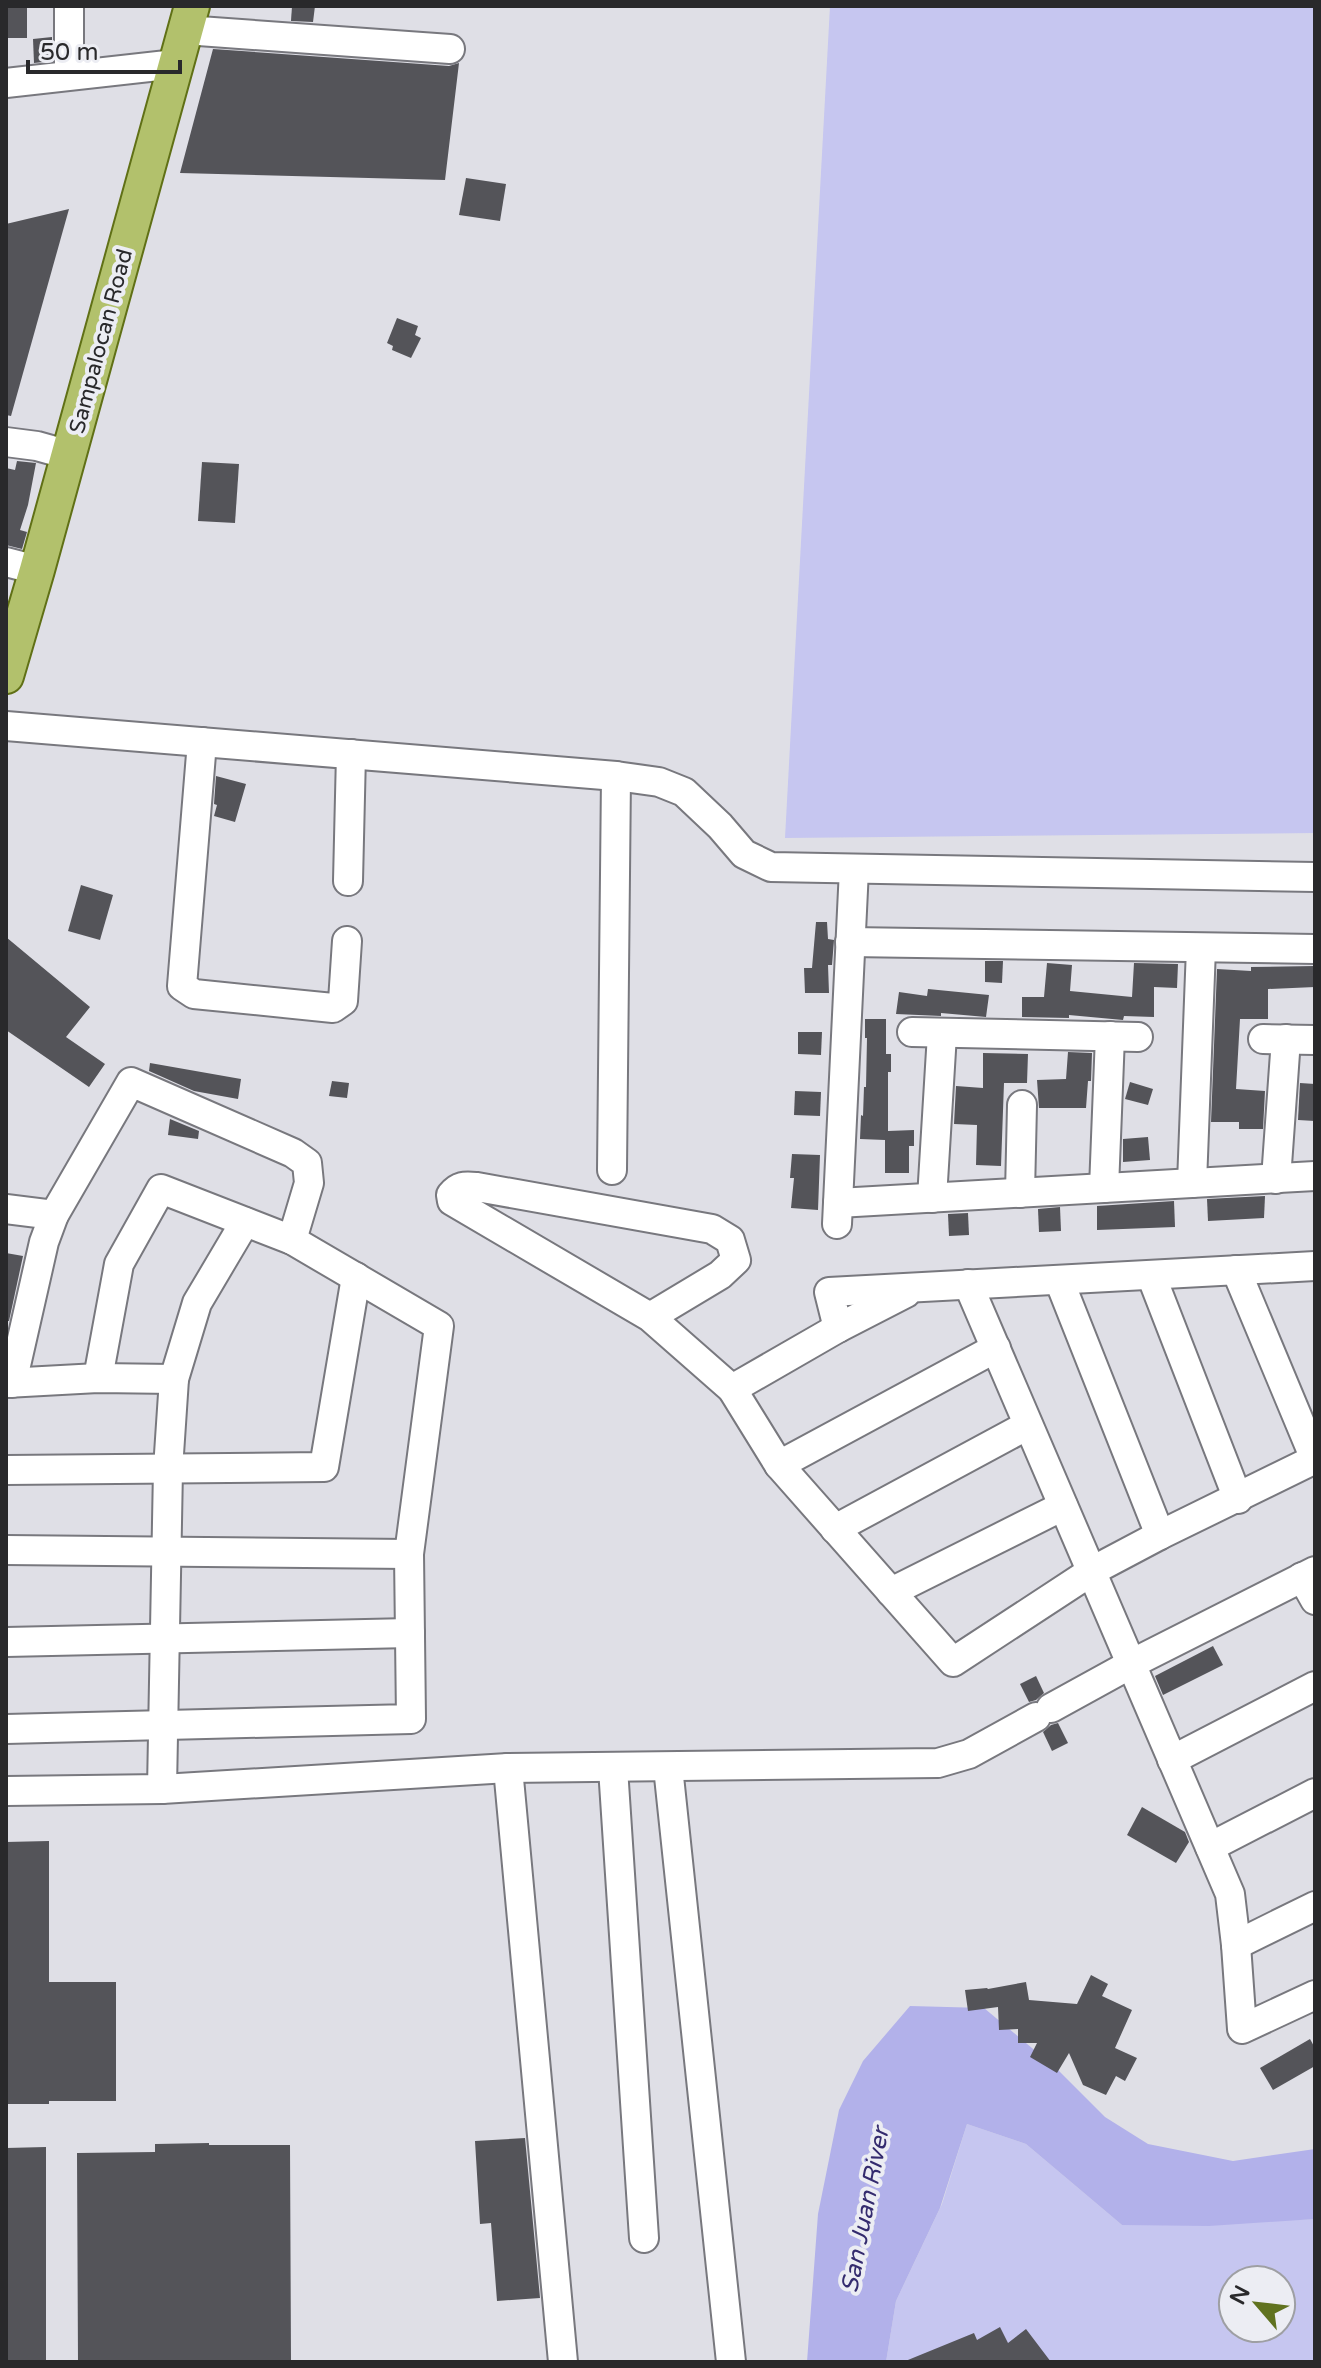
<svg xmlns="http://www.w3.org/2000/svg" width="1321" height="2368" viewBox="0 0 1321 2368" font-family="'Varela Round',sans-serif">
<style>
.green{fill:#c6c6f0;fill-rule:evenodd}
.water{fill:#b2b1ea}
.building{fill:#545459}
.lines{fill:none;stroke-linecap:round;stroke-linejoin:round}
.minor-casing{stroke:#78787e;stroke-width:32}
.major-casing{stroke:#607016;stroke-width:38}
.minor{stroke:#fff;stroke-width:28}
.major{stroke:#b2c16c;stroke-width:34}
.labels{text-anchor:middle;stroke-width:8;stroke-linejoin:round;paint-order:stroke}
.street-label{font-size:22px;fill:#29292b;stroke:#ecedf3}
.water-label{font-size:24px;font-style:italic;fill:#342b6e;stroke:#ecedf3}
</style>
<rect width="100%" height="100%" fill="#dfdfe6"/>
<g class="green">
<polygon points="830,6 1315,6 1315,833 785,838"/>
<path d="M967,2124L1026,2144L1122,2225L1315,2219V2362H886L896,2301L942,2204ZM1233,2280H1281V2328H1233Z"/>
</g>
<polygon class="water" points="910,2006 984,2008 1056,2068 1105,2117 1148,2144 1233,2161 1315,2149 1315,2219 1209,2226 1122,2225 1026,2144 967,2124 940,2208 896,2301 886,2362 807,2362 818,2214 839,2110 863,2061"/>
<g class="building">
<rect x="6" y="6" width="21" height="32"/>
<polygon points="292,6 315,6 313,22 291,21"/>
<polygon points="52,37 52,61 34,63 33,39"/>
<polygon points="213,49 449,66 459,63 445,180 180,173"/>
<polygon points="466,178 506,184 500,221 459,215"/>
<polygon points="69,209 11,416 6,415 6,224"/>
<polygon points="397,318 418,326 415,335 421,338 411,358 392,350 393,346 387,343"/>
<polygon points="17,461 36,463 28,505 20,530 27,532 22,549 6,545 6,468 15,470"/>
<polygon points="202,462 239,464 235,523 198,521"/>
<polygon points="216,776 246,784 235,822 214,816 217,805 214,804"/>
<polygon points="81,885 113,895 100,940 68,931"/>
<polygon points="816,922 827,922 828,939 834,940 832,965 828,965 829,993 805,993 804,968 812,968"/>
<polygon points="6,937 90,1007 66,1037 105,1064 89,1087 6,1030"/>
<polygon points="985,961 1003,961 1002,983 985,982"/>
<polygon points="1047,963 1072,965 1070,991 1132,997 1134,963 1178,964 1177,988 1154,987 1154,1017 1124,1016 1123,1020 1069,1015 1069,1018 1022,1017 1022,997 1044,997"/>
<polygon points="1315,966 1315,987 1268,989 1268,1019 1240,1019 1236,1089 1265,1091 1263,1129 1239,1129 1239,1122 1211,1122 1217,969 1251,971 1251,967"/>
<polygon points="928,989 989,995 986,1017 941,1013 941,1016 896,1014 899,992 927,996"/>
<polygon points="865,1019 886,1019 886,1054 891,1054 891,1072 888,1072 888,1131 914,1130 914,1146 909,1146 909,1173 885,1173 885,1140 860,1139 861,1115 863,1116 864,1087 866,1087 867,1038 865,1038"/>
<polygon points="798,1032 822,1032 821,1055 798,1054"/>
<polygon points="1068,1052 1092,1053 1091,1081 1088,1081 1086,1108 1039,1108 1037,1080 1066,1079"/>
<polygon points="983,1053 1028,1054 1027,1083 1004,1083 1001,1166 976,1165 977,1125 954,1124 956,1086 983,1088"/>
<polygon points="150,1063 241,1079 238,1099 194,1091 149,1071"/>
<polygon points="332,1081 349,1083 347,1098 329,1096"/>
<polygon points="1130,1082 1153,1089 1148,1105 1125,1099"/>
<polygon points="1300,1083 1315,1084 1315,1121 1298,1120"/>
<polygon points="795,1091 821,1092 820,1116 794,1115"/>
<polygon points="170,1119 199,1131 198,1139 168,1135"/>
<polygon points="1148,1137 1150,1160 1123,1162 1123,1139"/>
<polygon points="792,1154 820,1155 818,1210 791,1208 794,1178 790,1178"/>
<polygon points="1265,1196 1264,1218 1208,1221 1207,1199"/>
<polygon points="1174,1201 1175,1227 1097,1230 1097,1206"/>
<polygon points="1060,1207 1061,1231 1039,1232 1038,1209"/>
<polygon points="968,1213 969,1235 949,1236 948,1214"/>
<polygon points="6,1253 23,1256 9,1321 6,1321"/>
<polygon points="1213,1646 1223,1665 1163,1695 1155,1676"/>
<polygon points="1036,1676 1044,1693 1036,1700 1029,1702 1020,1684"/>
<polygon points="1058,1723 1068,1743 1052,1751 1043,1732 1051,1725"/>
<polygon points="1142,1807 1185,1832 1189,1842 1176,1863 1127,1835"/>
<polygon points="49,1841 49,1982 116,1982 116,2101 49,2101 49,2104 6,2104 6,1842"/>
<polygon points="1091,1975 1108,1984 1102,1996 1132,2010 1115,2048 1137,2058 1125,2081 1116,2076 1106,2095 1083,2085 1069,2053 1057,2073 1030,2057 1037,2043 1018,2043 1018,2029 999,2030 998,2007 968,2011 965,1990 987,1988 988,1989 1026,1982 1029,2000 1077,2004"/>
<polygon points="1310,2039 1315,2048 1315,2066 1273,2090 1260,2068"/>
<polygon points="525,2138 540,2298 497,2301 491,2223 480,2224 475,2141"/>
<polygon points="209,2143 209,2145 290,2145 291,2362 78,2362 77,2153 155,2152 155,2144"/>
<polygon points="46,2147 46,2362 6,2362 6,2148"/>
<polygon points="1000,2327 1008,2343 1026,2329 1051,2362 903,2362 974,2333 977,2340"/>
</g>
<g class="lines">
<g class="minor-casing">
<g id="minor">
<polyline points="69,6 69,75"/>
<polyline points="185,30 450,49"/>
<polyline points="6,83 176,64"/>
<polyline points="6,442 37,446 69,455"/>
<polyline points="6,562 37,570"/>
<polyline points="6,726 616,776 659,782 684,792 720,826 744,854 771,867 1315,877"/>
<polyline points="202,742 182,986 194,994 333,1008 343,1001 347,941"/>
<polyline points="348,881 351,754"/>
<polyline points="850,942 1315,949"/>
<polyline points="912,1032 1138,1037"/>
<polyline points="1263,1039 1315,1040"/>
<polyline points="612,1170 616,776"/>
<polyline points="1276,1179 1286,1039"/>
<polyline points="1192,1183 1201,948"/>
<polyline points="1104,1188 1110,1036"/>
<polyline points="1020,1193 1022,1105"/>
<polyline points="932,1198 942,1034"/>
<polyline points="838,1203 1315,1176"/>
<polyline points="6,1209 54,1215"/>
<polyline points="837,1224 854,869"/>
<polyline points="1236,1270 1315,1459"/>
<polyline points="1151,1275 1238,1499"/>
<polyline points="1059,1280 1160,1535"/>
<polyline points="968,1284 1230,1894 1236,1945 1242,2029 1315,1995"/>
<path d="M650,1317L720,1275L736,1260L730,1240L712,1229L477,1187C465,1186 459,1185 451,1195L452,1201L650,1317L732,1389L779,1465L953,1662L1092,1571L1160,1535L1315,1459"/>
<polyline points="838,1328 829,1292 1315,1266"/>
<polyline points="6,1383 98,1378 174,1379"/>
<polyline points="12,1383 44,1242 54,1215 131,1082 293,1153 307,1163 309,1183 292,1240"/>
<polyline points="732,1389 838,1328 906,1293"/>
<polyline points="779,1465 996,1348"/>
<polyline points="6,1470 324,1467 356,1277"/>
<polyline points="835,1529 1028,1425"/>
<polyline points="6,1550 409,1554"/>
<polyline points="1302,1577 1315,1600"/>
<polyline points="891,1592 1063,1506"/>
<polyline points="6,1642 410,1633"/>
<polyline points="1051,1708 1131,1664 1315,1571"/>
<polyline points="6,1729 411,1719 409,1554 439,1326 292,1240 161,1189 119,1264 98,1378"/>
<polyline points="1172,1760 1315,1686"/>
<polyline points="668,1767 731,2362"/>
<polyline points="508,1768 563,2362"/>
<polyline points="613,1768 644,2238"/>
<polyline points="162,1789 168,1469 174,1379 197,1303 245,1222"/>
<polyline points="6,1791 162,1789 508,1768 938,1763 969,1754 1036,1717"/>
<polyline points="1210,1847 1315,1793"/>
<polyline points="1236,1945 1315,1906"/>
</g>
</g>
<g class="major-casing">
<polyline id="major" points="6,676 37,570 192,6"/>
</g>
<use href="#minor" class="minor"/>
<use href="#major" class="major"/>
</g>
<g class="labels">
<g class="street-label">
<text transform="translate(100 341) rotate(-75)" y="8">Sampalocan Road</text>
</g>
<g class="water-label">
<text transform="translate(865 2210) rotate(-79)" y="8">San Juan River</text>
</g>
</g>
<rect width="1321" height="2368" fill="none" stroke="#29292b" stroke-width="16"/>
<g transform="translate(1257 2304) rotate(298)"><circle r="38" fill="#ecedf3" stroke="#9e9fa3" stroke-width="2"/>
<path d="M0-6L14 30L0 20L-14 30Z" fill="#60721f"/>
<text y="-12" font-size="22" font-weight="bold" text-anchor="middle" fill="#29292b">N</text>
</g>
<path d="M28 60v12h152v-12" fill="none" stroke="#29292b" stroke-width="4"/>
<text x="40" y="60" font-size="24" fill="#29292b" stroke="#ecedf3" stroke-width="6" paint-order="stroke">50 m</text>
</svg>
